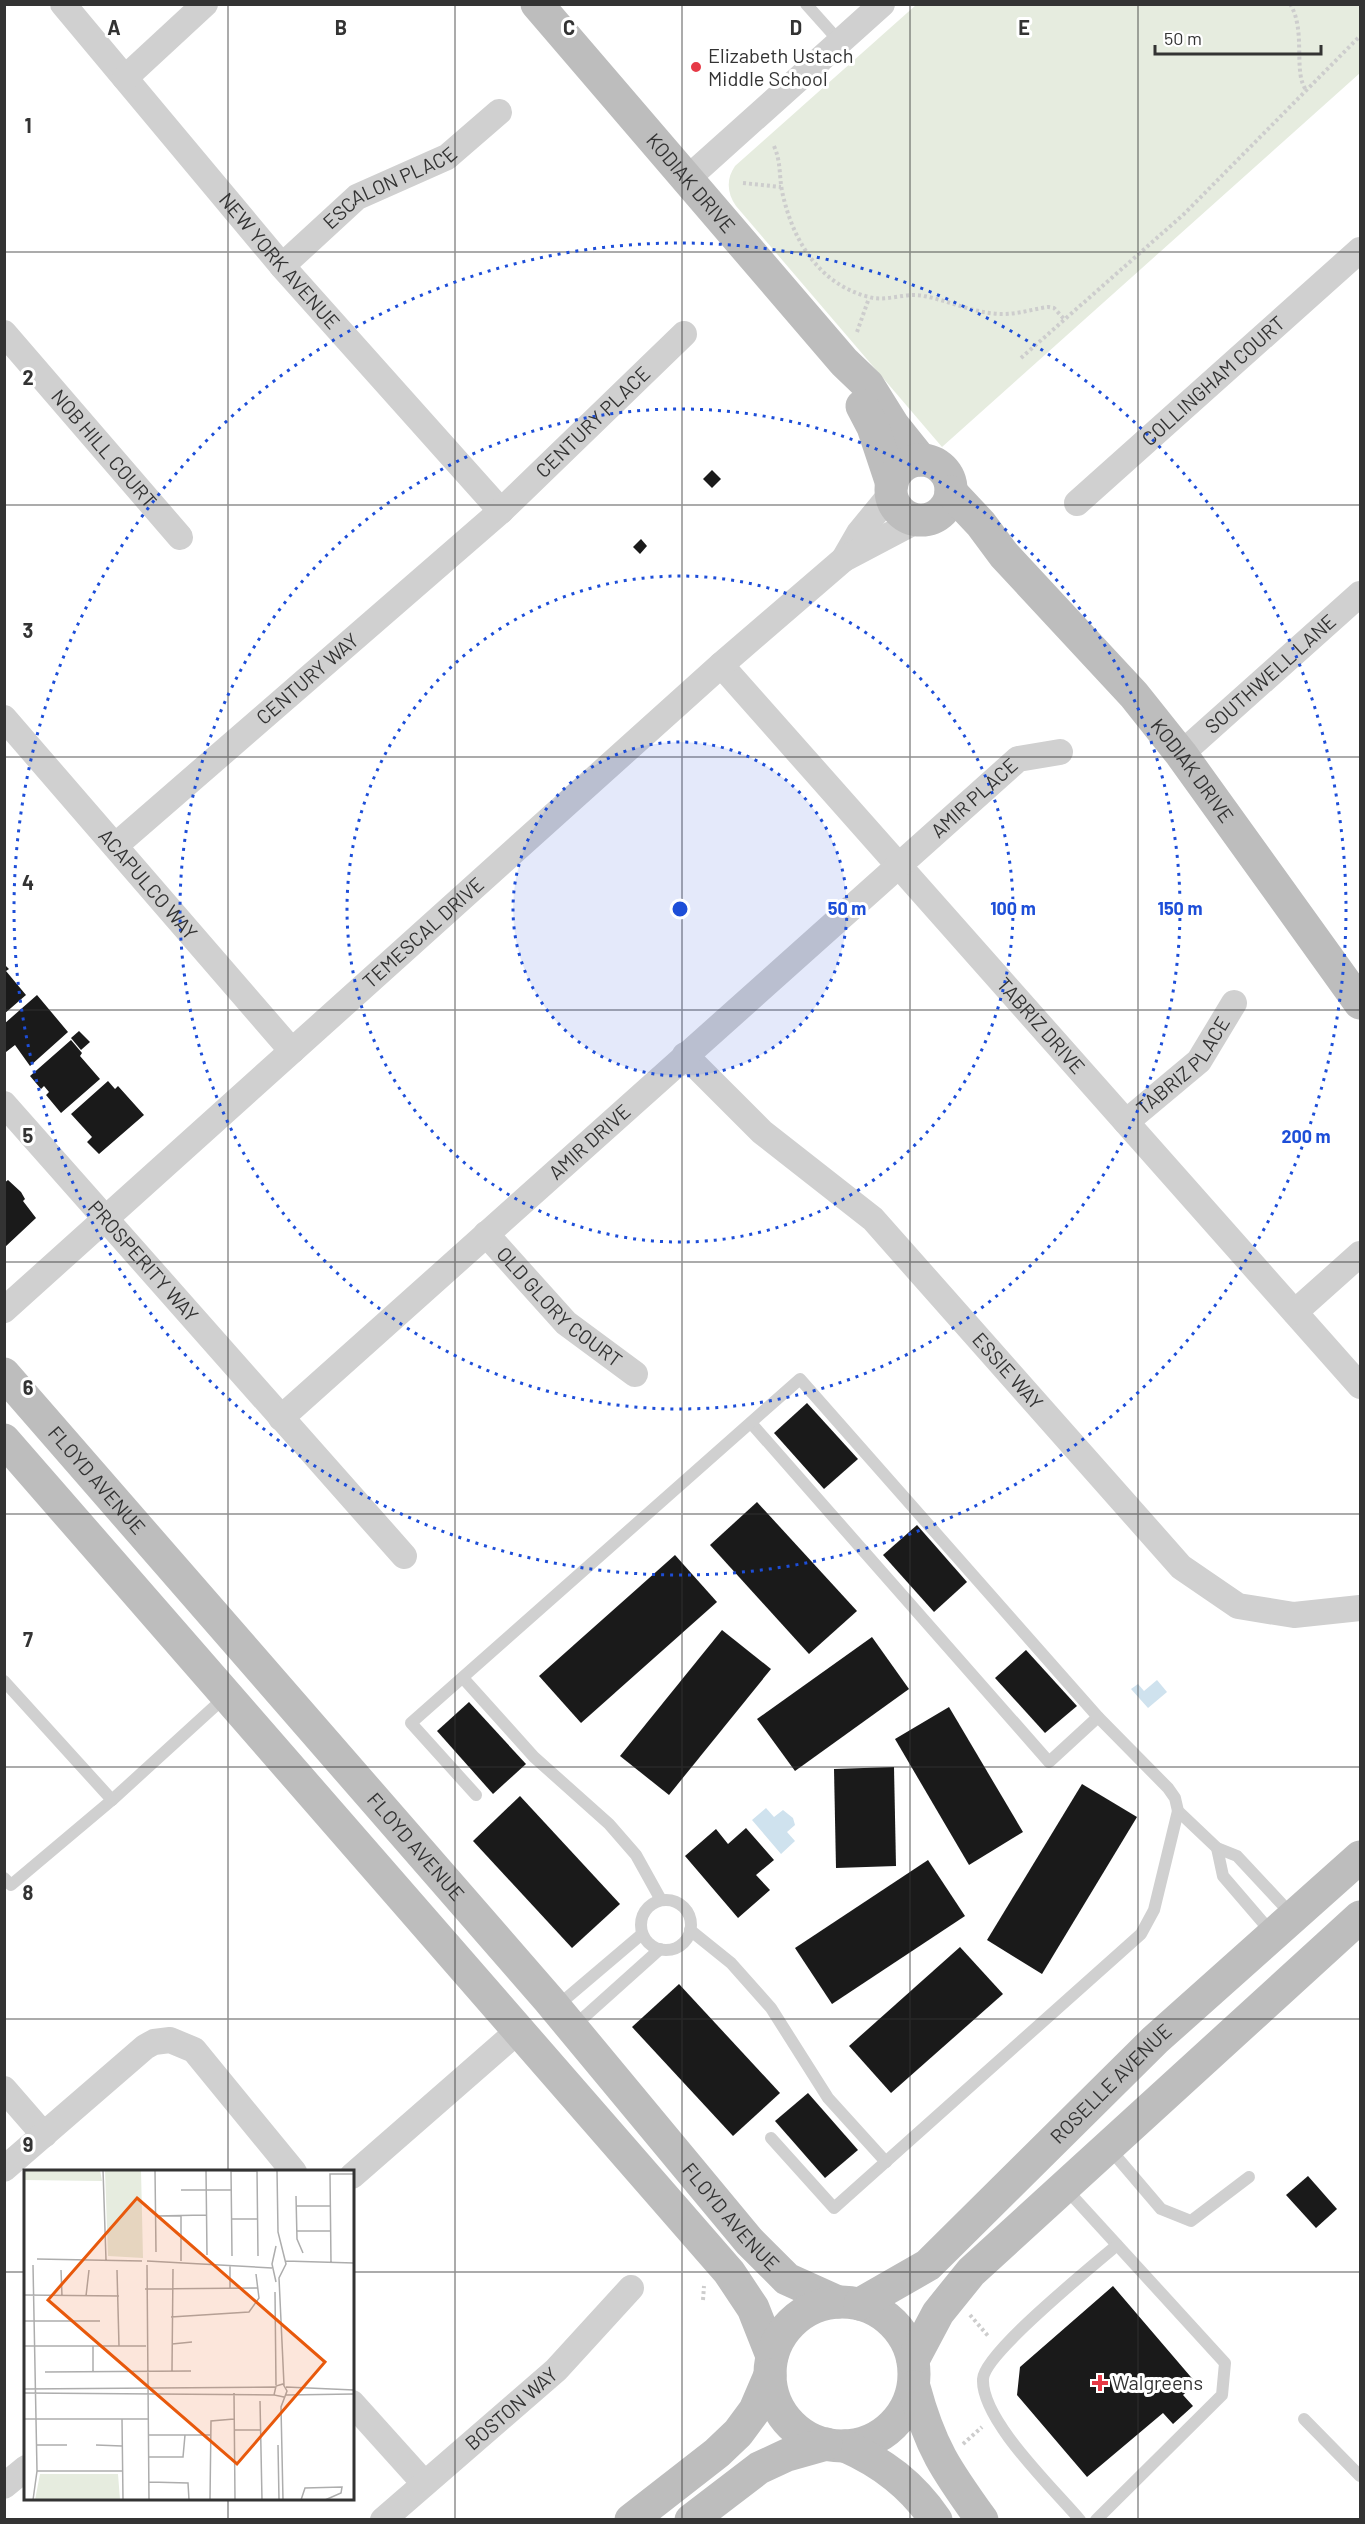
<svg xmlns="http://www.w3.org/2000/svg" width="1365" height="2524" viewBox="0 0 1365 2524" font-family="Barlow,sans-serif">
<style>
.green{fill:#e6ecdf}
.water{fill:#cfe2ee}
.building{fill:#1a1a1a}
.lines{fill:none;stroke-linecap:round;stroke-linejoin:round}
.path{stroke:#cdcdcd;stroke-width:4;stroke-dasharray:3 3;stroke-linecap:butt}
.lane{stroke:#d0d0d0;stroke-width:12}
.street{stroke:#d0d0d0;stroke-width:26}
.secondary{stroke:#bdbdbd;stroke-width:33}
.grid{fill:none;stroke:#333;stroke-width:1.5;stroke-opacity:0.55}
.ring{fill:none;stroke:#1d4ed8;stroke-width:3;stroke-dasharray:3 6}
.poi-dot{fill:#e63946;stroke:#fff;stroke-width:2}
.labels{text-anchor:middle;stroke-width:6;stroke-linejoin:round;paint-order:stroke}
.poi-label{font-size:20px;fill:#333;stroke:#fff;text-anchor:start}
.street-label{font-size:20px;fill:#333;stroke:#fff}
.inset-road{fill:none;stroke:#adadad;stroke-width:1.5}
.view{fill:#e8590c;fill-opacity:0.15;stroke:#e8590c;stroke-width:3}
.inset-edge{fill:none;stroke:#333;stroke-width:3}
.grid-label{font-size:20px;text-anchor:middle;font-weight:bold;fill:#333;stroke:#fff;stroke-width:6;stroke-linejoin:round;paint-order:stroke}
.centre{fill:#1d4ed8;stroke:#fff;stroke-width:3}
.ring-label{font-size:18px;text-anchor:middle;font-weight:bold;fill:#1d4ed8;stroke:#fff;stroke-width:6;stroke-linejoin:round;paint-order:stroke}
</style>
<rect width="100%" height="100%" fill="#fff"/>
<path class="green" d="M916,5H1360V73L942,447L736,206C727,193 726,179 735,166Z"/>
<g class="water">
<polygon points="1157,1680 1167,1692 1148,1708 1131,1689 1138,1684 1144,1691"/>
<polygon points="766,1808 774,1817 783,1810 793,1818 795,1825 787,1832 795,1841 781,1854 752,1820"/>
</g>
<g class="building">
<polygon points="712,470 721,479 712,488 703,479"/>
<polygon points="641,539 647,546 640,554 633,547"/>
<polygon points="4,964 9,969 6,971 26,995 4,1014"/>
<polygon points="37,995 68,1032 30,1066 15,1045 6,1052 4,1050 4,1024"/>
<polygon points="79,1031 90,1042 81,1050 71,1038"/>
<polygon points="71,1040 82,1053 80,1056 100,1079 61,1113 46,1095 49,1092 44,1086 41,1089 30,1076"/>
<polygon points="108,1081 115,1089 118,1086 144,1115 99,1154 87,1142 92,1137 71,1114"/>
<polygon points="8,1180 21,1192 25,1199 23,1201 36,1218 4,1248 4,1183"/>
<polygon points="807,1403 858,1459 824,1489 774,1433"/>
<polygon points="757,1502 857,1611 809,1654 710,1545"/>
<polygon points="917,1525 967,1582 934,1612 883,1555"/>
<polygon points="675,1555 717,1602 581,1723 539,1676"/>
<polygon points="722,1630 771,1669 669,1795 620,1756"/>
<polygon points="872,1637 909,1689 795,1771 757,1719"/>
<polygon points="1026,1650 1077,1706 1045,1733 995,1678"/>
<polygon points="469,1702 526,1764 493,1794 437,1731"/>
<polygon points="949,1707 1023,1832 969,1865 895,1739"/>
<polygon points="894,1767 896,1866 836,1868 834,1769"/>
<polygon points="1082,1784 1137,1817 1042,1974 987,1940"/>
<polygon points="520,1796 620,1904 572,1948 473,1841"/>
<polygon points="746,1828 774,1860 756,1875 770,1890 738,1918 685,1856 716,1829 728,1844"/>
<polygon points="928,1860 965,1916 832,2004 795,1948"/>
<polygon points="960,1947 1003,1994 891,2093 849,2046"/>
<polygon points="679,1984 780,2093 733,2136 632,2027"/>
<polygon points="808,2093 858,2150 825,2178 775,2121"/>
<polygon points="1308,2176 1337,2209 1316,2228 1286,2195"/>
<polygon points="1113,2286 1196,2383 1183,2395 1193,2406 1173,2424 1163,2413 1087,2477 1017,2395 1020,2367"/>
</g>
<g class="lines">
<g class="path">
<path d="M1290,4C1307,31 1292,74 1307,91"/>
<path d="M774,146C781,162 779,175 782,191C792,239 818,284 869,297C887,302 906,292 924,296C950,301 976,314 1003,314C1019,314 1033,309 1048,307L1054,308L1065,320"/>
<polyline points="743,183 781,187"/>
<polyline points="857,332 869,298"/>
<polyline points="1021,358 1184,214 1360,36"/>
<polyline points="703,2300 704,2286"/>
<polyline points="970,2315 989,2337"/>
<polyline points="963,2444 982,2427"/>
</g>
<g class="lane">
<polyline points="806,4 840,42"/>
<polyline points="751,1423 1049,1762 1098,1717"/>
<polyline points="463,1678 534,1757 609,1824 636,1855 661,1900"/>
<polyline points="4,1681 112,1800 225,1697"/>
<polyline points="476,1795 411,1723 800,1379 1098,1717 1168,1788 1175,1798 1178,1811 1217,1848 1237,1856 1293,1916"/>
<polyline points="1217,1848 1223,1876 1272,1933"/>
<polyline points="4,1878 11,1885 112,1800"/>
<circle cx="666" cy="1925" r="25"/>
<polyline points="690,1930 731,1963 771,2008 828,2098 886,2162"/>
<polyline points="556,2007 642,1934"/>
<polyline points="573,2027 660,1949"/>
<polyline points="771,2138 834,2208 1141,1934 1154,1910 1178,1811"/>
<polyline points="1109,2148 1161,2209 1191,2221 1249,2177"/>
<polyline points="1066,2189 1225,2363 1222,2395 1096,2520"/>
<polyline points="1304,2419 1360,2476"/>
<path d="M1080,2520C1053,2488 981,2420 983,2379C984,2353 1093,2266 1117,2245"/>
</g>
<g class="street">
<path id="s1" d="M63,4L282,266L501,511"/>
<polyline points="125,78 205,4"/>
<polyline points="687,179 882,4"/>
<path id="s2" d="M282,266L357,197L447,157L499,112"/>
<path id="s3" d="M4,333L180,537"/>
<path id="s4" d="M1077,503L1360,250"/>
<polyline points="844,559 859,533 891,494"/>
<path id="s5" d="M721,665L1360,1386"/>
<path id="s6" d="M4,718L292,1051"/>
<path id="s7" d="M1181,754L1360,594"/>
<path id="s8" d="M115,846L501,511L684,334"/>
<path id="s9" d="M685,1055L762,1132L873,1219L1181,1567L1238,1606L1294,1615L1360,1608"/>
<path id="s10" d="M4,1104L404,1556"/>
<path id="s11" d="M1126,1122L1199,1061L1234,1003"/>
<path id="s12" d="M486,1234L566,1323L635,1374"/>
<path id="s13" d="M4,1310L721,665L844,559L918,520"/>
<polyline points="1295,1312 1360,1254"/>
<path id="s14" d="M281,1418L1018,759L1060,752"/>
<polyline points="4,2089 44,2135"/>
<polyline points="4,2169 145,2047 154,2042 170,2040 194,2050 294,2172"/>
<polyline points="352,2176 518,2031"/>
<polyline points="352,2403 424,2483"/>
<polyline points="4,2486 26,2468"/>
<path id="s15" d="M383,2520L556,2370L631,2288"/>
</g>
<g class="secondary">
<path id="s16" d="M537,4L844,362L868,385L893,425L921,460"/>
<polyline points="862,406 873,427 892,484"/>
<circle cx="921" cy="490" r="30"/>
<path id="s17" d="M951,492L981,524L1004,555L1134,695L1181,754L1360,1003"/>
<path id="s18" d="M4,1374L549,2000L749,2241L787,2279L838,2302"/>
<polyline points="4,1440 729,2272 753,2308 772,2356"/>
<circle cx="842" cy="2374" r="72"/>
<path id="s19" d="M860,2304L928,2265L1155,2040L1360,1857"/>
<polyline points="913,2360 938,2313 971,2272 1360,1917"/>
<path d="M914,2387C930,2447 946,2470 982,2520"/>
<path d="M845,2446C883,2463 912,2485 936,2520"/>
<polyline points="631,2520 717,2453 738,2433 755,2410 770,2375"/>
<polyline points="691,2520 759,2468 787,2455 826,2444"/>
</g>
</g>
<path class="grid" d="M228,4V2172M455,4V2520M682,4V2520M910,4V2520M1138,4V2520M4,252H1360M4,505H1360M4,757H1360M4,1010H1360M4,1262H1360M4,1514H1360M4,1767H1360M4,2019H1360M4,2272H26M352,2272H1360M228,2498V2520"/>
<circle cx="680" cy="909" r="167" fill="#1d4ed8" fill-opacity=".12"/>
<g class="ring">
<circle cx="680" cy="909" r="167"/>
<circle cx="680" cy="909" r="333"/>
<circle cx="680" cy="909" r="500"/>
<circle cx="680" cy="909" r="666"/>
</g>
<g class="poi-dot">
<circle cx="696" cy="67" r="6"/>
<path d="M1097 2374h6v6h6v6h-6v6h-6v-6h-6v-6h6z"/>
</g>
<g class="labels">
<g class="poi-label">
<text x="708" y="63">Elizabeth Ustach<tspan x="708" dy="23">Middle School</tspan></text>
<text x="1112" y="2390">Walgreens</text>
</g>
<g class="street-label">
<text dy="7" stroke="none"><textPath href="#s16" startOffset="236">KODIAK DRIVE</textPath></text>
<text dy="7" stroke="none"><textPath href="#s2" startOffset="135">ESCALON PLACE</textPath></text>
<text dy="7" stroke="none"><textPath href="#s1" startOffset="336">NEW YORK AVENUE</textPath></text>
<text dy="7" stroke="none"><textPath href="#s4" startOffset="183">COLLINGHAM COURT</textPath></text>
<text dy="7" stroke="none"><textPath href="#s8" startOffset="639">CENTURY PLACE</textPath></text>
<text dy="7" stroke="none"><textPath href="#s3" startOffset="153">NOB HILL COURT</textPath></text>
<text dy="7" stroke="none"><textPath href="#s7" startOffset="120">SOUTHWELL LANE</textPath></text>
<text dy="7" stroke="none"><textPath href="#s8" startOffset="255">CENTURY WAY</textPath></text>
<text dy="7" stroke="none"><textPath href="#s17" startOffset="369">KODIAK DRIVE</textPath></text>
<text dy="7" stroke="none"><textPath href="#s14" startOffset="930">AMIR PLACE</textPath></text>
<text dy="7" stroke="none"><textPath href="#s6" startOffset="220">ACAPULCO WAY</textPath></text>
<text dy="7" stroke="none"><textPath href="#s13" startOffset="564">TEMESCAL DRIVE</textPath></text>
<text dy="7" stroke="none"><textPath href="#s5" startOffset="482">TABRIZ DRIVE</textPath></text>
<text dy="7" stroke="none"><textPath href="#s11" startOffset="81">TABRIZ PLACE</textPath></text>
<text dy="7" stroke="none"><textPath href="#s14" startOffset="414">AMIR DRIVE</textPath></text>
<text dy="7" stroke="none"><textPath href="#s10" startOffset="210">PROSPERITY WAY</textPath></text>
<text dy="7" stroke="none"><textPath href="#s12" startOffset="104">OLD GLORY COURT</textPath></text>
<text dy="7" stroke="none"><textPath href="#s9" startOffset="453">ESSIE WAY</textPath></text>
<text dy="7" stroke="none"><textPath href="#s18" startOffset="141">FLOYD AVENUE</textPath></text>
<text dy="7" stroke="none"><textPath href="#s18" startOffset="627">FLOYD AVENUE</textPath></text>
<text dy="7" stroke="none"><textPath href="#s19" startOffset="336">ROSELLE AVENUE</textPath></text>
<text dy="7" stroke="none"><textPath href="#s18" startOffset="1113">FLOYD AVENUE</textPath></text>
<text dy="7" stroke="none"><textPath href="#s15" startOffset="170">BOSTON WAY</textPath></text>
</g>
</g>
<g transform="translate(24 2170)">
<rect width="330" height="330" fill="#fff"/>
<path d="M0,0H76L78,11L0,10ZM81,0H117L119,88L84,86ZM16,304H94L96,330H11Z" fill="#e6ecdf"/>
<path class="inset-road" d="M79,0L82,90M131,0L132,82M182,0L183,85M207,0L208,86M233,0L234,86M253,0L254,62L262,94L255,108L260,215M207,1H233M157,20H207M272,26L273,69L279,83M273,36H306M157,45V91M131,46L182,45M208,49H233M273,61H306M252,76L248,94L252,112M13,89L118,91M123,91L248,98M261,91L330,93M307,93L306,4H330M123,95L125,330M206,95V118M37,100L38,126M93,100L95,176M121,119L234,118M251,122L252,215M0,125L95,126M62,126L65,100M147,147L225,142L235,128L232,104M0,151H76M148,174L168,172M0,176H122M69,176V202M148,201L149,99M21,202L167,201M262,217L330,220M0,219L251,217M0,223L250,225M210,223L211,330M262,225L330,224M236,231L238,330M0,249H124M98,249L99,330M210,260H237M124,265H186M13,275H43M72,275L98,276M254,275L255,330M124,287H159L161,265M13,301H99M125,312L164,313L165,330M9,330L13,301L9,95M186,330L187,251L210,249M259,330L257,237L263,221L259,214L252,216L250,225L260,227M277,330L281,318L318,317L317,323L301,330"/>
<path class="view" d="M113,28L301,192L213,294L24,130Z"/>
<rect width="330" height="330" class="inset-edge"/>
</g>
<g class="grid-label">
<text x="114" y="35">A</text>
<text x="341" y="35">B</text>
<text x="569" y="35">C</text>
<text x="796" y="35">D</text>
<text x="1024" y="35">E</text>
<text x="28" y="133">1</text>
<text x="28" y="385">2</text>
<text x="28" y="638">3</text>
<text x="28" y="890">4</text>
<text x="28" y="1143">5</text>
<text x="28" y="1395">6</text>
<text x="28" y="1647">7</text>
<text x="28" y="1900">8</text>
<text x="28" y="2152">9</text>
</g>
<circle cx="680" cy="909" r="9" class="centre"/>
<g class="ring-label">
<text x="847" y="915">50 m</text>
<text x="1013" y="915">100 m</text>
<text x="1180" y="915">150 m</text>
<text x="1306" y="1143">200 m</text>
</g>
<rect width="1365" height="2524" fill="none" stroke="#333333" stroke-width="12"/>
<path d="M1155 45v9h166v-9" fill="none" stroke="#333333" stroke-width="3"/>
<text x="1164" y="45" font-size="18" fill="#333333" stroke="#ffffff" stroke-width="4.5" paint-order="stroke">50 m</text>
</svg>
